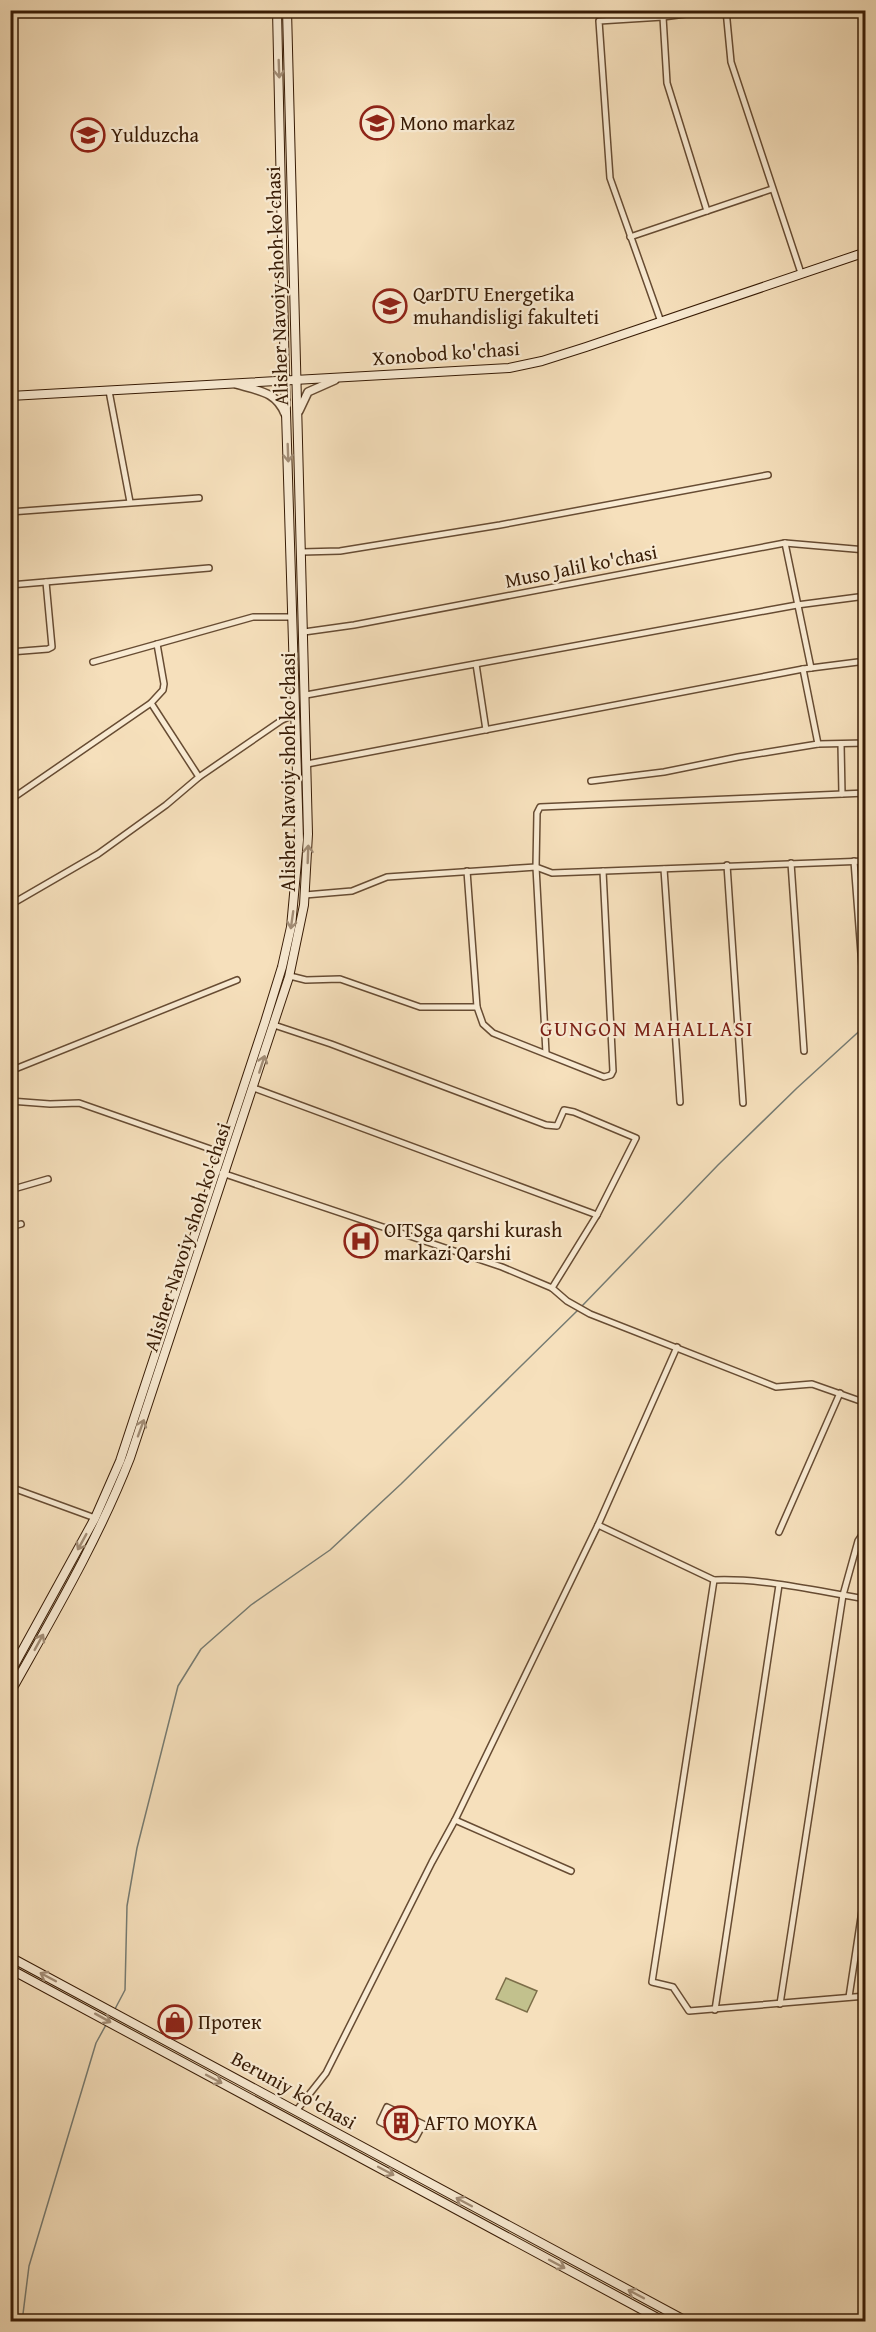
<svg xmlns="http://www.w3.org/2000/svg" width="876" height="2332" viewBox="0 0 876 2332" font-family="'Gentium Book Plus',serif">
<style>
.park{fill:#c2c18d;stroke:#7c6e49;stroke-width:1.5}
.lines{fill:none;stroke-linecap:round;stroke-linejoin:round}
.stream{stroke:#767b72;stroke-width:1.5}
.minor-casing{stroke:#674c33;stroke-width:8}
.tertiary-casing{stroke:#674c33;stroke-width:10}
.secondary-casing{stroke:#371b05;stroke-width:10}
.minor{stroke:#f9ebd3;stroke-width:5}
.tertiary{stroke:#f9ebd3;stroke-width:7}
.secondary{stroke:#f9ebd3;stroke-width:8}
.oneway{stroke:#a28d76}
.labels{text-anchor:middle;stroke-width:4.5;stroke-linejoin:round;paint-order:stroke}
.poi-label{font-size:20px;fill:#371b05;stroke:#f9ebd3;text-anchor:start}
.street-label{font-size:20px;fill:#371b05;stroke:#f9ebd3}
.neighbourhood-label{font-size:21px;letter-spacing:1.5px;fill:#7a1f14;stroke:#f9ebd3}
</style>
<rect width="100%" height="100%" fill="#f6e0bc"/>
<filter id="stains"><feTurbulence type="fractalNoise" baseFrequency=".00333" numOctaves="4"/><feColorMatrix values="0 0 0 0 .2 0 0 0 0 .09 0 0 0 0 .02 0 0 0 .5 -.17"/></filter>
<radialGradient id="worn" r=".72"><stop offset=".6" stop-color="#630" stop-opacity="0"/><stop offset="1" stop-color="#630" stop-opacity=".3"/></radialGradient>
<polygon class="park" points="506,1978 537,1991 527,2012 496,1999"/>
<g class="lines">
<g class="stream">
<polyline points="582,1306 718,1165 797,1088 866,1025"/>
<polyline points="115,2009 125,1990 127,1906 137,1848 178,1686 201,1649 251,1605 330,1550 401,1484 578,1310"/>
<polyline points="22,2322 29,2266 96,2043 107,2023"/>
</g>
<g class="minor-casing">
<g id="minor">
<polyline points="726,10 731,62 801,273"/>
<polyline points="663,17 667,83 707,211"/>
<polyline points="630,237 772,189"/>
<polyline points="661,322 610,178 599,21 663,17 716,10"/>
<polyline points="109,391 130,502"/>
<polyline points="10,512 199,498"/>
<polyline points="785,543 811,668"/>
<polyline points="302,552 340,551 500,525 768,475"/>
<polyline points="10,585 209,568"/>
<polyline points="304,632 354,625 785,543 866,550"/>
<polyline points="10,652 48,649 52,647 46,582"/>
<polyline points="93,662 253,617 293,617"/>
<polyline points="476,664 486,730"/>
<polyline points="803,669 818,744"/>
<polyline points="306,695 797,605 866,596"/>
<polyline points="151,703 199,777"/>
<polyline points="10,720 14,719"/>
<polyline points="841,744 842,794"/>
<polyline points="307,764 803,669 866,661"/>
<polyline points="591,781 664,772 738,757 818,744 866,743"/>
<polyline points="10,800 151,703 163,690 164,684 157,644"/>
<polyline points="854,861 864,993"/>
<polyline points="791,863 804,1051"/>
<polyline points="727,865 743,1103"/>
<polyline points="664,869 680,1102"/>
<polyline points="467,871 477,1007 483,1024 493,1033 604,1077 611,1075 613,1071 603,871"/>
<polyline points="305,895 352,891 387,877 536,867 552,873 866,861"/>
<polyline points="10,905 98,854 166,805 199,777 282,720 295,714"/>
<polyline points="290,976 306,980 340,979 420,1007 477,1007"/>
<polyline points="274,1025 331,1044 546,1125 557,1126 564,1110 574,1112 636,1138 597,1215 552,1288"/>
<polyline points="546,1053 536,867 537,813 540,807 866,793"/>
<polyline points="10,1071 237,980"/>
<polyline points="254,1088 597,1215"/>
<polyline points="10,1101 50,1104 79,1103 222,1153"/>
<polyline points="222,1173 502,1267 552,1288 567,1301 590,1314 776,1387 812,1384 866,1403"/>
<polyline points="10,1190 48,1179"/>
<polyline points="10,1227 21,1224"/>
<polyline points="10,1487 95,1518"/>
<path d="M598,1525L714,1580C764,1578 816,1591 866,1599"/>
<polyline points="779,1532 840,1393"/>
<polyline points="714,1580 652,1982 673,1987 689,2011 866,1996"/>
<polyline points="455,1820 571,1871"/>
<polyline points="849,1997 866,1884"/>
<polyline points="780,2004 843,1595 858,1541 866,1529"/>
<polyline points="715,2010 779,1585"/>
<polygon points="387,2107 423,2124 415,2139 380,2122"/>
<polyline points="296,2111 326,2073 432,1862 455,1820 598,1525 677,1347"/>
</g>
</g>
<g class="tertiary-casing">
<g id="tertiary">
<path d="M236,384C258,391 276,391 285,414"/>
<polyline points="299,411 308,392 335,380"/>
</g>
</g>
<g class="secondary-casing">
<g id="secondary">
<polyline points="10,396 509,368 542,361 586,347 866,252"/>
<polyline points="10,1673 95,1518 120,1461 265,1022 282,967 291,927 299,840 285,379 277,10"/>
<path d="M10,1693C53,1616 98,1540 130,1458L289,977L304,905L308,834L287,10"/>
<polyline points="10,1957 688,2322"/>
<polyline points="10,1969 665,2322"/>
</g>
</g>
<use href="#minor" class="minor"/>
<use href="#tertiary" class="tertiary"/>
<use href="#secondary" class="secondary"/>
</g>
<defs><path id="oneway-shaft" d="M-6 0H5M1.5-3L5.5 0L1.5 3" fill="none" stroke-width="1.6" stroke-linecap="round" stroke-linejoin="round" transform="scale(1.5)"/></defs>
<g class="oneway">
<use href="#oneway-shaft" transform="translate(279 69) rotate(88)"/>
<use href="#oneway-shaft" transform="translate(288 453) rotate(88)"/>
<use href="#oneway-shaft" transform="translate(308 854) rotate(-88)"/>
<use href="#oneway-shaft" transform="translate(292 920) rotate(98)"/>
<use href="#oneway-shaft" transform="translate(262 1064) rotate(-72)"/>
<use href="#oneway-shaft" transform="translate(141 1428) rotate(-70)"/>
<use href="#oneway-shaft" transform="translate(82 1542) rotate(119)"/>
<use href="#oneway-shaft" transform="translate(39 1642) rotate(-61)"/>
<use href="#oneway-shaft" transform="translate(48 1977) rotate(-152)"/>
<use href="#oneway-shaft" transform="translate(103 2018) rotate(29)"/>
<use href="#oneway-shaft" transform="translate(214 2079) rotate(28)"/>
<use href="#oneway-shaft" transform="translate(386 2171) rotate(28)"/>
<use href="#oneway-shaft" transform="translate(464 2202) rotate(-152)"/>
<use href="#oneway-shaft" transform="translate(557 2264) rotate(28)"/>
<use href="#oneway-shaft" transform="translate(636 2294) rotate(-152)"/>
</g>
<defs>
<g id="university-ring" transform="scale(1.725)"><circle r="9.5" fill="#f9ebd3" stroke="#8f2418" stroke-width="1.5"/><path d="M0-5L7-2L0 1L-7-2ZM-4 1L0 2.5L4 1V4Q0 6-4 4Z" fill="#8f2418"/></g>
<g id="school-ring" transform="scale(1.725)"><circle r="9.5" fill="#f9ebd3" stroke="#8f2418" stroke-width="1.5"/><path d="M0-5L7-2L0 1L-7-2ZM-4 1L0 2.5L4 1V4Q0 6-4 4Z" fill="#8f2418"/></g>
<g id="hospital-ring" transform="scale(1.725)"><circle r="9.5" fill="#f9ebd3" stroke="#8f2418" stroke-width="1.5"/><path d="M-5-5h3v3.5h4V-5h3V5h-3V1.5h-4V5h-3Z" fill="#8f2418"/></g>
<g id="shop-ring" transform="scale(1.725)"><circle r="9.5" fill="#f9ebd3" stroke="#8f2418" stroke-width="1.5"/><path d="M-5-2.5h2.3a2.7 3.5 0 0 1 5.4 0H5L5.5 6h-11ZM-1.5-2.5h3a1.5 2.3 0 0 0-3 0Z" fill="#8f2418"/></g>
<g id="building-ring" transform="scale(1.725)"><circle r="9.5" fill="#f9ebd3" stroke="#8f2418" stroke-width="1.5"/><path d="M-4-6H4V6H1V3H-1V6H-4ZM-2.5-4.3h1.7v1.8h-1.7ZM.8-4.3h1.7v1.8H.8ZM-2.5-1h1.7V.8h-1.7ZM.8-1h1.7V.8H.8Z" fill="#8f2418"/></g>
</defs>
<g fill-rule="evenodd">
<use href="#university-ring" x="377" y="123"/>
<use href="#school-ring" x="88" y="135"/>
<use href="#university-ring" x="390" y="306"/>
<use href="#hospital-ring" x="361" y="1241"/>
<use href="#shop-ring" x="175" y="2022"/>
<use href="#building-ring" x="401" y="2123"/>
</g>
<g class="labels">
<g class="poi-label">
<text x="400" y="130">Mono markaz</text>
<text x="111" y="142">Yulduzcha</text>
<text x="413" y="301">QarDTU Energetika<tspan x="413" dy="23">muhandisligi fakulteti</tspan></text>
<text x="384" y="1237">OITSga qarshi kurash<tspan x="384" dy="23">markazi Qarshi</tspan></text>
<text x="198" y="2029">Протек</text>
<text x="424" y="2130">AFTO MOYKA</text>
</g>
<g class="street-label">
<text transform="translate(277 286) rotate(-92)" y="7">Alisher Navoiy shoh ko'chasi</text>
<text transform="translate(446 353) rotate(-4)" y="7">Xonobod ko'chasi</text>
<text transform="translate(581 566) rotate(-11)" y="7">Muso Jalil ko'chasi</text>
<text transform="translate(288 772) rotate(-90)" y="7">Alisher Navoiy shoh ko'chasi</text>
<text transform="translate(187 1237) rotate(-72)" y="7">Alisher Navoiy shoh ko'chasi</text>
<text transform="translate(294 2090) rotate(29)" y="7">Beruniy ko'chasi</text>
</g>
<g class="neighbourhood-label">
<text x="647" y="1036">GUNGON MAHALLASI</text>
</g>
</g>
<rect width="876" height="2332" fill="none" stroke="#f6e0bc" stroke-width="36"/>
<rect x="12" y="12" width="852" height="2308" fill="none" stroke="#371b05" stroke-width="3"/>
<rect x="18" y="18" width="840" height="2296" fill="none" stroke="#371b05" stroke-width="1.5"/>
<rect width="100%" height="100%" filter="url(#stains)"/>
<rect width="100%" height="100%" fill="url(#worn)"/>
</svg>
